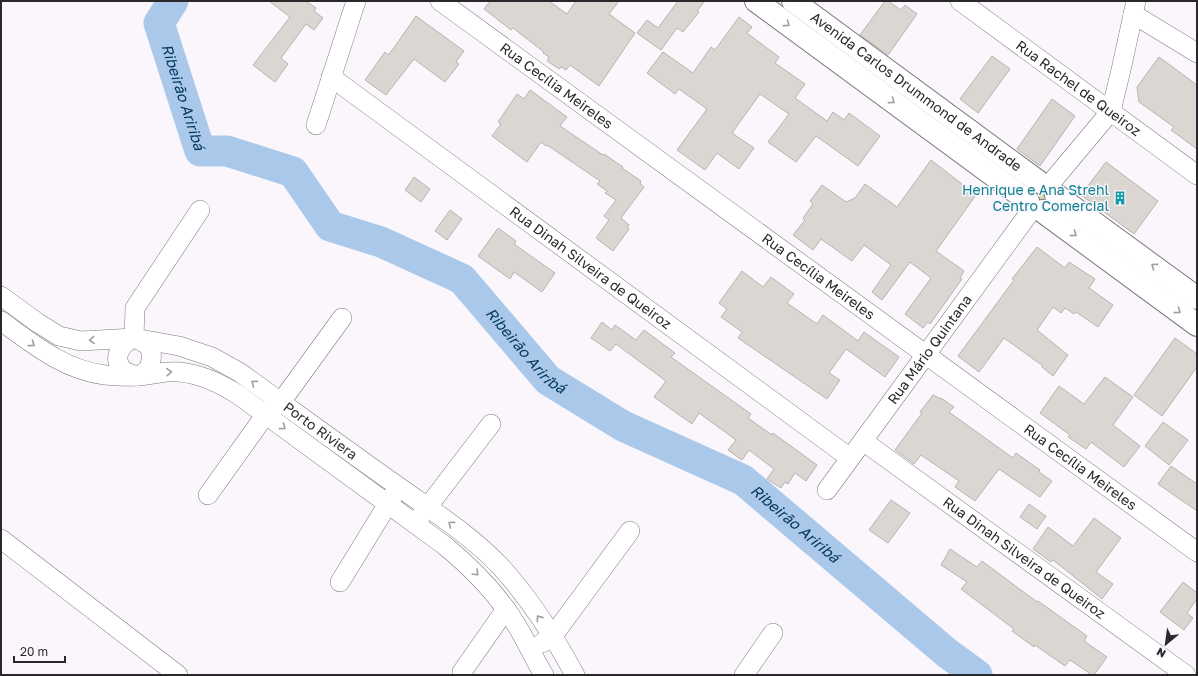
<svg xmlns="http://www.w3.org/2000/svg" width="1198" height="676" viewBox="0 0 1198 676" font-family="'Golos Text',sans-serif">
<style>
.green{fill:#d3d7af}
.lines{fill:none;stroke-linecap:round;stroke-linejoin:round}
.river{stroke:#aac9ea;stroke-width:31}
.building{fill:#dbd6d1;stroke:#b9b4b0}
.minor-casing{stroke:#7d7a7f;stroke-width:20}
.major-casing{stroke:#7d7a7f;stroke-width:24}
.minor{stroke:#fff;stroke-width:19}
.major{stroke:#fff;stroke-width:22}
.oneway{stroke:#9f9ea0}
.labels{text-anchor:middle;stroke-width:3;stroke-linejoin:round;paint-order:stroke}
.street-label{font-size:14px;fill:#2a282b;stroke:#faf6fc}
.culture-label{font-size:14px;fill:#0d838f;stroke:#faf6fc;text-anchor:end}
.water-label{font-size:15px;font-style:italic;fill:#03355d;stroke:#faf6fc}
</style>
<rect width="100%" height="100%" fill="#faf6fc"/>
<polygon class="green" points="1045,187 1049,203 1042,206 1033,193 1035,190"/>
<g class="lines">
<path class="river" id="s1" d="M173,1L159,23L200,151H227L293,172L330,226L381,242L462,279L548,380L623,426L743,480L947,653L977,675"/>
</g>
<g class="building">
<polygon points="269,1 306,1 316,8 314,11 323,18 314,30 306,24 281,58 288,64 275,82 253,65 290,17"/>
<polygon points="490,1 549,1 567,14 576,1 619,1 609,14 635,33 599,86 570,65 566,70 561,67 559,69 547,61 549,57 543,53 544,52 513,28 511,30 484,9"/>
<polygon points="678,1 705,1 697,11 699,12 683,32 677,28 661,50 637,33 647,20 658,28"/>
<polygon points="885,1 888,1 901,10 905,5 917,14 888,55 860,35"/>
<polygon points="416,16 464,51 456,62 459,64 445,82 414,59 386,95 365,80 385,52 388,55 393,49"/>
<polygon points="739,17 752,27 747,33 779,57 775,63 805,84 795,98 827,121 833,112 844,120 849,113 880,136 858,166 816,136 796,162 768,142 789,114 760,94 732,133 754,148 739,169 717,153 705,170 677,150 707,109 679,89 675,94 647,73 663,52 693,73 711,47 715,50"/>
<polygon points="992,56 1010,69 978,113 960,99"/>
<polygon points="1159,57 1197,85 1197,149 1171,130 1174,127 1139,102 1137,87"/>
<polygon points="530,90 567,117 560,126 603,155 604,154 623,167 622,168 641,181 640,183 644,187 621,218 629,225 627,228 629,229 613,251 596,238 609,220 604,216 616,200 605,193 607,191 597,184 600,181 547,145 546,146 541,142 527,162 492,136 501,124 498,122 517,94 524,99"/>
<polygon points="1052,99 1075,116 1040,166 1017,149"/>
<polygon points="931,160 976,195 936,251 964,271 960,278 962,279 930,324 928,322 923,328 905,314 931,278 910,262 882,300 872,292 891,265 864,245 852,261 821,239 813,250 793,235 805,220 803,218 813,204 810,201 822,185 846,202 855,198 865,184 897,207"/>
<polygon points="1106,162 1158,201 1134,234 1081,195"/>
<polygon points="414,177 430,189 421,202 405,190"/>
<polygon points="450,210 462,219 447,240 435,231"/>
<polygon points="498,228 516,241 514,244 555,273 542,292 514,272 510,279 478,256"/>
<polygon points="1037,247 1065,268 1069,262 1095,279 1089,288 1113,305 1098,327 1076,312 1074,314 1065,308 1061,313 1053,307 1037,330 1068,355 1053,376 1042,367 1043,366 1004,338 979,372 958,356 1014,280 1012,279"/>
<polygon points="742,271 763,287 771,277 794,294 787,303 817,324 823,315 858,341 864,332 899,357 885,377 846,349 829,373 840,380 827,399 738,338 742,332 721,317 727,309 719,303"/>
<polygon points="602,322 612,330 615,325 636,340 644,330 675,353 671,357 751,414 748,418 772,435 773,433 817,465 806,481 795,473 788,484 785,482 781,488 767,479 774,469 749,450 742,460 728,450 736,440 699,413 692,424 654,397 666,381 616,344 610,351 591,338"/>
<polygon points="1175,338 1197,354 1197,367 1162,416 1134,395"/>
<polygon points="1105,377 1133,397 1113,425 1140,446 1124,467 1091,442 1086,449 1068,437 1070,435 1040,413 1059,386 1084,404"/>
<polygon points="933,395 941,399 941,398 954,407 949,412 1013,458 1016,453 1040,470 1039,472 1052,481 1040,497 999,469 975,501 955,487 959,481 921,455 914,464 895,450 922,413 920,412"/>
<polygon points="1163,422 1188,440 1169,465 1145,446"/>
<polygon points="1171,466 1197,484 1197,511 1158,484"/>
<polygon points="891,500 910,513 888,543 869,530"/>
<polygon points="1029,504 1046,516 1037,529 1020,517"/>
<polygon points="1094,518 1121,538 1096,572 1113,584 1102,599 1053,560 1051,562 1033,549 1048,527 1073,546"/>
<polygon points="950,549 977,567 982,561 1037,602 1038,601 1087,636 1084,641 1107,657 1094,675 1092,675 1070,660 1065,666 1035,645 1034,647 1012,631 1014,629 961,589 967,582 941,565"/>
<polygon points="1183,582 1197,593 1197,599 1187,613 1193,618 1184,630 1160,612"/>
</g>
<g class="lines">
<g class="minor-casing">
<g id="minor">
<path id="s2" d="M440,1L1197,552"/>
<path id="s3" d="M960,1L1197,175"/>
<polyline points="1133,14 1197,53"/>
<path id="s4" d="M331,77L850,458"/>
<polyline points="316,125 356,1"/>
<polyline points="1050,184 1111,111 1121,70 1136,1"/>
<path id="s5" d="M1,296L38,323L59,336L81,341L134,338L179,346L212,357L239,372C292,410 345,449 399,487C434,512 472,536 501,567C529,598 555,638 575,675"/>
<path d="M1,321C33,344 64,370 105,375C115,376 126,377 136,376C150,376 164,370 179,372C201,374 222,384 240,396L444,545C472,568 498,594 517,626C527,642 534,659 544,675"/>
<polyline points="134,338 135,308 200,210"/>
<path d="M134,338C139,340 147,343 150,349C153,355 151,368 145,372C143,374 139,375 136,376C131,374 123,372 120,366C113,354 124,342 134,338Z"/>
<path id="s6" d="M863,441L1186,675"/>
<path id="s7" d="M827,490L1033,208"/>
<polyline points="208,495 266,414 281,402 342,318"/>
<polyline points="420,517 491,424"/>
<polyline points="1,539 178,675"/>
<polyline points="340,582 394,494"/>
<polyline points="542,643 552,637 630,531"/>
<polyline points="462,672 506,609"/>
<polyline points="744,675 773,633"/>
</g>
</g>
<g class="major-casing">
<g id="major">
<polyline points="756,1 1028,201"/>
<path id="s8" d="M793,1L1039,182"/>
<polyline points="1056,195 1197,298"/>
<polyline points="1042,211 1197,325"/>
</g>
</g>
<use href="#minor" class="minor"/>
<use href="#major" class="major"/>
</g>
<defs><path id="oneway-chevron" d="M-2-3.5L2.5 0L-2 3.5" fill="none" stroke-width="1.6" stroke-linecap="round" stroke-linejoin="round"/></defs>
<g class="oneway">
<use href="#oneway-chevron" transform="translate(787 24) rotate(36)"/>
<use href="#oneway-chevron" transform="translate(892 101) rotate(36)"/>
<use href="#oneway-chevron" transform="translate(1074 234) rotate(36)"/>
<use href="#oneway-chevron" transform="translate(1154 266) rotate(-144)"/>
<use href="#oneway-chevron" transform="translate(1178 311) rotate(36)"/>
<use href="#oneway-chevron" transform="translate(92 340) rotate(175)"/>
<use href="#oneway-chevron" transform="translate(32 344) rotate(36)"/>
<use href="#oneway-chevron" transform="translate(169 372) rotate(-4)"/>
<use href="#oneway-chevron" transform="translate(254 383) rotate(-144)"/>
<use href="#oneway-chevron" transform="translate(283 427) rotate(36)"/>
<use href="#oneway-chevron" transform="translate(451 524) rotate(-143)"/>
<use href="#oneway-chevron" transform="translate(476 573) rotate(46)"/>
<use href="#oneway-chevron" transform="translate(539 618) rotate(-125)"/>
</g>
<defs>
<g id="building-bare" transform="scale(1.08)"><path d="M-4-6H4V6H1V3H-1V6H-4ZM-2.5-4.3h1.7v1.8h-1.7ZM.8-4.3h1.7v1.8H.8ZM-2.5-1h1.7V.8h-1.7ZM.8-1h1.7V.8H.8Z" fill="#0f9aa8" stroke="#faf6fc" stroke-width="2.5" paint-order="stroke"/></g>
</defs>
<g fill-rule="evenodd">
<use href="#building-bare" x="1120" y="198"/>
</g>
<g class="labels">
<g class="street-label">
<text dy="5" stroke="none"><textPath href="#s2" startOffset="144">Rua Cecília Meireles</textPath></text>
<text dy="5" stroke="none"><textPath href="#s3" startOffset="147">Rua Rachel de Queiroz</textPath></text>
<text dy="5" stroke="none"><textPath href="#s8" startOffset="153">Avenida Carlos Drummond de Andrade</textPath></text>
<text dy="5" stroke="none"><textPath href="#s4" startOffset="322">Rua Dinah Silveira de Queiroz</textPath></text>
<text dy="5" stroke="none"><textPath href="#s2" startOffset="468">Rua Cecília Meireles</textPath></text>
<text dy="5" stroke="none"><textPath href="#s7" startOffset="174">Rua Mário Quintana</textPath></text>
<text dy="5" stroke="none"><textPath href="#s5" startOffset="358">Porto Riviera</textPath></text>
<text dy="5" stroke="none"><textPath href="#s2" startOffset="792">Rua Cecília Meireles</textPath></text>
<text dy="5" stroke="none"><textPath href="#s6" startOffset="199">Rua Dinah Silveira de Queiroz</textPath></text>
</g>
<g class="culture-label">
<text x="1109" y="195">Henrique e Ana Strehl<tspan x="1109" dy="16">Centro Comercial</tspan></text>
</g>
<g class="water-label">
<text dy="5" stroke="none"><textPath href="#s1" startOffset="104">Ribeirão Ariribá</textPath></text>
<text dy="5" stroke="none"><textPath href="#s1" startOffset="561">Ribeirão Ariribá</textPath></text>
<text dy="5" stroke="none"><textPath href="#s1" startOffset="885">Ribeirão Ariribá</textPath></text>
</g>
</g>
<rect width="1198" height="676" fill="none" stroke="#2a282b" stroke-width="4"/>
<g transform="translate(1166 644) rotate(209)" stroke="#faf6fc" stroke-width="3" paint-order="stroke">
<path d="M0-3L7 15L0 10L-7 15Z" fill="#2a282b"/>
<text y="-6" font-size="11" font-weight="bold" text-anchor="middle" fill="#2a282b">N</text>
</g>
<path d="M14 656v6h51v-6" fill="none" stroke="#2a282b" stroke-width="2"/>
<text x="20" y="656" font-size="12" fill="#2a282b" stroke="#faf6fc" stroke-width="3" paint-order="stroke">20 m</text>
</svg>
